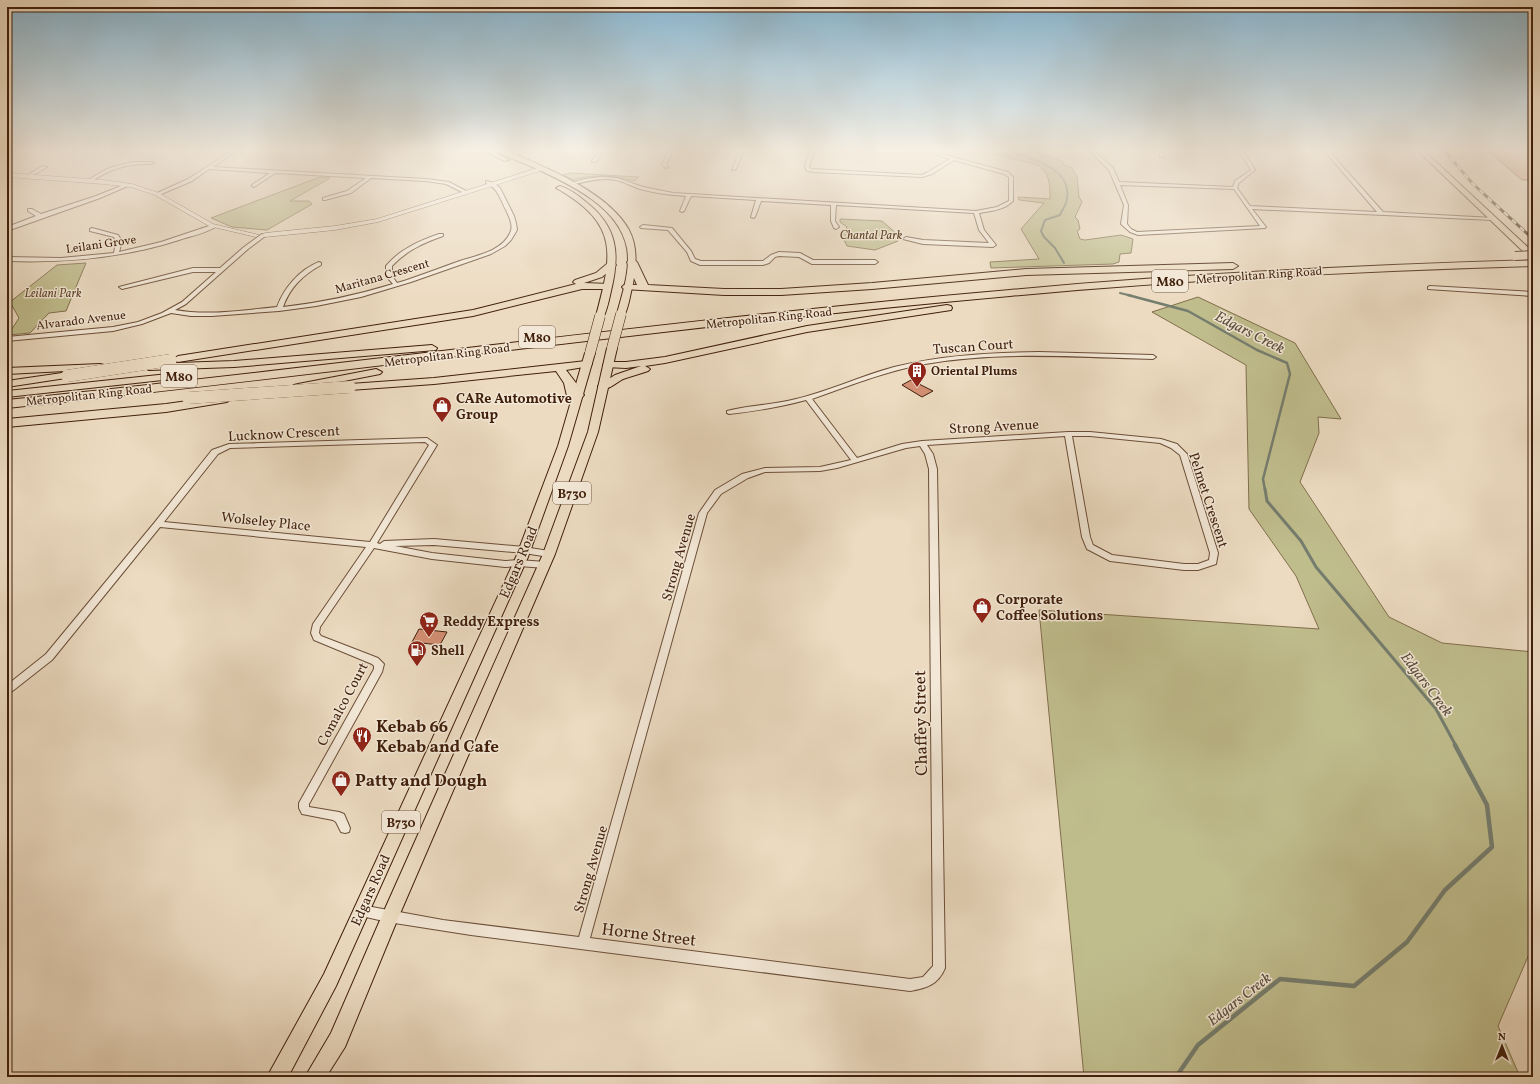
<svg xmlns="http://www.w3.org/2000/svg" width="1540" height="1084" viewBox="0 0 1540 1084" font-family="Vollkorn,serif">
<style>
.green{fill:#c0bd8d;stroke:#806e4c}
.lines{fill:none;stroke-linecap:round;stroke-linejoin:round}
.stream-far3{stroke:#757d6e;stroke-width:2}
.stream-far2{stroke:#757d6e;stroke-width:2.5}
.stream-far1{stroke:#757d6e;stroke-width:3}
.stream{stroke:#757d6e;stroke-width:4.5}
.building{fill:#d49074;stroke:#401f0b}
.minor-casing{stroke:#6b4e38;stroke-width:2}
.tertiary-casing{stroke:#6b4e38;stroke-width:1}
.primary-casing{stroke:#401f0b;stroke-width:2}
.motorway-casing{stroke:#401f0b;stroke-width:2}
.minor{fill:#f3e8d7;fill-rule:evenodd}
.tertiary{fill:#f3e8d7;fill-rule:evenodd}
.primary{fill:#ecdbc1;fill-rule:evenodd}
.motorway{fill:#ecdbc1;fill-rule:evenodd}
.rail-casing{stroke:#401f0b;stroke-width:3}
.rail{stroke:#f3e8d7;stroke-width:2;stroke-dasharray:5.5;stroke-linecap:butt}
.primary-bridge-casing{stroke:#401f0b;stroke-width:11;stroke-linecap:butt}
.motorway-bridge-far1-casing{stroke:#401f0b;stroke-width:10;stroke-linecap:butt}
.motorway-bridge-casing{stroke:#401f0b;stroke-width:12;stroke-linecap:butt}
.primary-bridge{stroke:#ecdbc1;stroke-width:10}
.motorway-bridge-far1{stroke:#ecdbc1;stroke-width:8}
.motorway-bridge{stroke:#ecdbc1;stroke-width:12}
.labels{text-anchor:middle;stroke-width:3;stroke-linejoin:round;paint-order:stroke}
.far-park-label{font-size:12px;font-style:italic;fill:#60462c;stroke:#f3e8d7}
.far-street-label{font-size:12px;fill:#401f0b;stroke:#f3e8d7}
.far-poi-label{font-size:12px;font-weight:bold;fill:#401f0b;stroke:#f3e8d7;text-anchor:start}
.shield{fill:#f3e8d7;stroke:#765b48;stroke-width:1}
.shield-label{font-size:13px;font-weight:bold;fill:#401f0b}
.street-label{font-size:14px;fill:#401f0b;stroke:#f3e8d7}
.poi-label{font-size:14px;font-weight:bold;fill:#401f0b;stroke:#f3e8d7;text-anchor:start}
.water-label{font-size:15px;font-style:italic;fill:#5b4e3d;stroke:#f3e8d7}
.near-street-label{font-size:17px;fill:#401f0b;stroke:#f3e8d7}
.near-poi-label{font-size:17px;font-weight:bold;fill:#401f0b;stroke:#f3e8d7;text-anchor:start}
</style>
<rect width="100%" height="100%" fill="#ecdbc1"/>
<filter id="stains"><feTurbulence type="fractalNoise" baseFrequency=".005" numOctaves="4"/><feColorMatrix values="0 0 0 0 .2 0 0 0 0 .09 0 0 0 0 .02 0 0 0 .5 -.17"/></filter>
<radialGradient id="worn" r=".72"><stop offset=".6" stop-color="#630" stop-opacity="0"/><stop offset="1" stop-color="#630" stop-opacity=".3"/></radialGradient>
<g class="green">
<path d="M971,149H1025L1062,161L1065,166L1071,167L1077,176L1079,197L1082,202L1075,217L1078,220L1080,229L1077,231L1080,239L1085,240L1121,235L1133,239L1131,253L1120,254L1119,262L1113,264L991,268L990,262L1039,259L1021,229L1044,203L1019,200L1018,197L1050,199C1050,186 1050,173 1038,165Z"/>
<path d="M570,173L639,177L634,181C615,175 593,174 573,180L563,175Z"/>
<polygon points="320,177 330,178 290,201 309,201 312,204 267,230 232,227 211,218"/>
<polygon points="840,219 882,221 898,235 896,237 898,241 875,250 847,246 840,232 845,231 847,227 840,222"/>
<polygon points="86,263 66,311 49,313 30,333 8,335 19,318 10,302 57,265"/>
<polygon points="1198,297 1295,343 1341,419 1318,417 1319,433 1300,482 1389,617 1442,643 1533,652 1533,945 1498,1026 1520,1077 1084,1077 1039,610 1319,629 1296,576 1249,509 1246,365 1152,312"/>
</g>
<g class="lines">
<g class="stream-far3">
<path d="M999,149C1023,156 1072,165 1067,198C1067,204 1062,210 1060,215L1045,220L1041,231L1044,237L1055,248L1064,263"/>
<polyline points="1120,293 1132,296"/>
</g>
<polyline class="stream-far2" points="1128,295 1188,311 1257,350 1287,363 1290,374 1263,479 1265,490"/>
<polyline class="stream-far1" points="1265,489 1267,501 1301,541 1316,567 1436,709 1456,746"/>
<polyline class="stream" points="1176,1077 1198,1045 1280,979 1354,986 1407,942 1445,890 1492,847 1487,805 1455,745"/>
</g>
<g class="building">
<polygon points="1486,149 1533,149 1533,180 1522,180"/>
<polygon points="911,380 933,391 922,397 902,385"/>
<polygon points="419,629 447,632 440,645 412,642"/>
</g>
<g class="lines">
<g class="minor-casing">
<g id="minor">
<polygon points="11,149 16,149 7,153 7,150"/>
<polygon points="235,149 239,149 213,167 426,179 449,182 468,192 464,193 446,184 426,181 371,178 351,193 325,200 323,200 323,198 347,191 366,178 275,173 254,187 252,186 252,185 270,173 209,169 192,181 159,195 155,194 188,179"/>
<polygon points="374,149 439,149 422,152 376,150"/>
<polygon points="527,149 532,149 513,156 509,155"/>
<polygon points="601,149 605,149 596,162 592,162 592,161"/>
<polygon points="653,149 679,149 673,150 666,164 668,167 666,168 662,164 669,150 655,150"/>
<polygon points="740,149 744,149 736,169 732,170"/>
<path d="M810,149H814L809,167L811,169L922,175L928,172L950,159L923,150H906L904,149H927L941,154L1008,172L1013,177V201C1004,210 991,211 979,213L984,230L996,245L993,247L923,244L903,239L906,237L923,240L989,243L979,230L974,213L836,205L835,221L839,227L836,229L834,228L831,221V205L761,201L755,217L753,218L751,217L756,200L691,196L684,211L682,212L680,211L686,196C671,195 655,193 640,189C632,186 624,182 616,180C601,177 585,182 570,185L568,184L585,179L601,177L617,178L643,187L673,193L976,211L997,207L1009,201V177L1004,174L954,160L932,174L922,177L814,172L807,171L805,167Z"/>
<path d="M1088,149H1092L1113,168L1119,182L1233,187L1235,181L1251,170L1238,149H1242L1255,170L1239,183L1237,188L1250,206L1377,212L1323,149H1327L1383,212L1493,218L1495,219L1493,220L1252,209L1266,227L1265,228L1138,235L1130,232L1121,224L1124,205L1109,170ZM1120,185L1234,189L1260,226L1137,232L1131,229L1127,224L1128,205Z"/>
<polygon points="1158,149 1162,149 1164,150 1164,157 1160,157 1160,151"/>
<path d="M133,162H152L154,163L152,164C126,163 111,169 90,182L86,181L109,168Z"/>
<polygon points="43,166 47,167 28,178 24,177"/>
<path d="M486,181L494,183L500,188L514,216L516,223L517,230L511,240L505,246L491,254L411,282L361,297L316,306L279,311L212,316H191L171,313L142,324L113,331L7,341V337L113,327L138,322L162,313L182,302L216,272H193L122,289L119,287L193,268H220L244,247L262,234L265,236L264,237L248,249L186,304L175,310C209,316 244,310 277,307C284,288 299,270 319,262L321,263V265C303,275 290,287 283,307C320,303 357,295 393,284L386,276V266C400,249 419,241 439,234H443V236C423,243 406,251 392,266V276L397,283L407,280C424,274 441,268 457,262C474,256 502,252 510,233C514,225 509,217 506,210C500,199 498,188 486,183Z"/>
<polygon points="126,184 130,185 100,198 7,231 7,227 36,216 28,211 28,209 32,209 41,214 96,196"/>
<path d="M212,225L217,226C207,233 191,236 179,240C123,258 66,263 7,261V257L61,258L114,253L116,241L114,237L90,231V229L92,228L118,235L122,241L119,252L161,242Z"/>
<polygon points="643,225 672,228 691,251 695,259 701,261 763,261 771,255 779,252 800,253 813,260 875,260 878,262 875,264 812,264 799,257 779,256 775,257 769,263 763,265 700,265 691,261 687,252 668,230 641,228 640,227"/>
<polygon points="1430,286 1533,292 1533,296 1428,289 1428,287"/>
<path d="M1039,352L1153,355L1156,357L1153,359C1077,357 1000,351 925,364C886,371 849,386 812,399L857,458L902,444L922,441L1068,432H1090L1161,439L1177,444L1187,454L1218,553L1216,564L1198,570H1184L1110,561L1087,549L1082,537L1065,436L927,445L933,454L937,469L945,968C938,985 926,988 910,991L471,935L388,922L357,915L355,911L357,907L361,905L443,920L579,937L699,513L715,490L742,474L765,468L820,467L851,460L806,400C781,407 755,411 729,414L727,413V411C749,405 773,405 796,399C829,391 861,376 894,367C942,355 990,353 1039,352ZM1072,436H1090L1160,443L1171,448L1180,455L1210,553L1209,560L1198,564H1184L1112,555L1093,545L1090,537ZM920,446L925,454L929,469L933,966L923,977L910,979L590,938L707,513L721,494L748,478L765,472L820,471L837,468L906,448Z"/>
<path d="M427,438L437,445L377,543L380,544L384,541L434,539L524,547L549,551L553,554L549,557L524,553L434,545L395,546L432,553L505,561L519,560L545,562L549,565L545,568L519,566L505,567L432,559L374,548L320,627L319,633L321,636L378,658L384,664L382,672L309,804V807L339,812L344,814L350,828L349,832L345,833L341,832L336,822L333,820L302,814L299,808V803L374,669V666L372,664L314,640L311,633L313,624L366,547L160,527L52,660L10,693L7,694V685L46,654L155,522L212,450L229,444ZM425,442L429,445L370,542L164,522L218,454L230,448Z"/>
</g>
</g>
<g class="tertiary-casing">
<g id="tertiary">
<polygon points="541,167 544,169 543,170 378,222 335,230 265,237 262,235 265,233 335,226 377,219"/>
<polygon points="7,173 103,180 132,184 159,193 213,224 259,235 256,237 209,226 155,195 131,187 103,184 7,177"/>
</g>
</g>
<g class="primary-casing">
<g id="primary">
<polygon points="481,149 488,149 509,160 504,161"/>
<path d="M496,149H503C542,166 608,191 629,230C638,247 636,266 633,284C630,294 629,307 624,316L621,317L617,314C622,294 631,270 627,248C619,207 571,185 537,169C524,163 506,158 496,149Z"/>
<polygon points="1416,149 1422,149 1533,252 1533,258 1530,258"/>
<path d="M560,186C570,189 579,196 586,202C618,227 620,254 611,291C609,300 607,310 603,318H597L596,316C612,255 620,225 558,189L556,188Z"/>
<polygon points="612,345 617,348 598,432 555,554 396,923 345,1047 326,1077 305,1077 331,1033 384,911 543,554 588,432 607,348"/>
<polygon points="590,350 595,353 568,446 528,557 336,986 288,1077 267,1077 324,974 516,557 558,446 585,353"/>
</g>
</g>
<g class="motorway-casing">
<g id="motorway">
<polygon points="632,259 637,262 648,285 724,289 781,289 872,283 1026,269 1233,263 1238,266 1233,269 1026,275 872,289 781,295 724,295 624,289 622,287 624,285 637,285 627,262"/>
<path d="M1533,260V266C1358,271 1184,280 1010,296C675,326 342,373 7,408V400C342,366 675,319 1010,290C1184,274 1358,265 1533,260Z"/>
<polygon points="611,262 616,265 602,277 584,283 610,284 612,286 610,288 607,289 582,289 473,316 178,362 173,359 178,356 473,310 576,284 573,282 575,280 596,273 608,263"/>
<path d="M947,305L951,306L952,308L951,310L807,332L665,363L645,366L650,369L648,371C640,374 631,376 623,379C615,383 609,391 600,388L598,386L615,375L641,366L626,368L605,367L603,365L609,362H626L665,357L807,326Z"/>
<polygon points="432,345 437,348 436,350 234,367 149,370 143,367 149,364 234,361"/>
<polygon points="586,361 590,362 592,364 590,366 566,370 576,383 577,391 582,393 584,395 582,397 578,398 567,396 564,383 556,371 434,384 350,390 346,389 344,387 346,385 350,384 434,378"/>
<polygon points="100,364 104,365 106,367 104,369 7,374 7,368"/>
<polygon points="376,369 382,372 380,374 298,390 294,389 292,387 294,385 298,384"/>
<polygon points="62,373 66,374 68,376 66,378 7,387 7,381"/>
<polygon points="168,374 172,375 174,377 172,379 7,397 7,391"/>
<polygon points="223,396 227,398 229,400 227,402 166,412 7,427 7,419 166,404"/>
</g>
</g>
<use href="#minor" class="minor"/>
<use href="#tertiary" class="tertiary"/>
<use href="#primary" class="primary"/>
<use href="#motorway" class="motorway"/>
<g class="rail-casing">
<polyline id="rail" points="1443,149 1473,184 1533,239"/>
</g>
<use href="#rail" class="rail"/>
<g class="primary-bridge-casing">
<g id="primary-bridge">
<polyline points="612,348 621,314"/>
<polyline points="590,353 600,316"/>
</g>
</g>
<g class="motorway-bridge-far1-casing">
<polyline id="motorway-bridge-far1" points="1515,256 1533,255"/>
</g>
<g class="motorway-bridge-casing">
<g id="motorway-bridge">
<polyline points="67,376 171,360"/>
<polyline points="188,398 350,387"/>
</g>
</g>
<use href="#primary-bridge" class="primary-bridge"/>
<use href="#motorway-bridge-far1" class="motorway-bridge-far1"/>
<use href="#motorway-bridge" class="motorway-bridge"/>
</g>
<linearGradient id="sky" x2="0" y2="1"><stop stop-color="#88b7d2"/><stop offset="0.5" stop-color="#f6efe3"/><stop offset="1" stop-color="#f6efe3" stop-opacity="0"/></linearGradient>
<rect width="1540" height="300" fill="url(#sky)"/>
<defs>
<g id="building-pin" transform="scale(1)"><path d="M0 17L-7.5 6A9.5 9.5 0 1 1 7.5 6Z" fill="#8f2418" stroke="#f3e8d7"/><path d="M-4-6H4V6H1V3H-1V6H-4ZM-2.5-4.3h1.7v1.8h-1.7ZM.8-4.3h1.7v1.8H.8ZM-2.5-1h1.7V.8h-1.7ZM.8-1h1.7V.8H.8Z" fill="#fff"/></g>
<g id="shop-pin" transform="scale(1)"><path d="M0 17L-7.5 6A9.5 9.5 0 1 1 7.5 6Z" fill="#8f2418" stroke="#f3e8d7"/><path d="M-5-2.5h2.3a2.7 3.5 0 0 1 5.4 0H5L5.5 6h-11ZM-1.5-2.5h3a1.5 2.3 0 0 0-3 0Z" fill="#fff"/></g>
<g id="supermarket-pin" transform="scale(1)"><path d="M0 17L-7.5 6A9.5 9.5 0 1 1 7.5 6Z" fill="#8f2418" stroke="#f3e8d7"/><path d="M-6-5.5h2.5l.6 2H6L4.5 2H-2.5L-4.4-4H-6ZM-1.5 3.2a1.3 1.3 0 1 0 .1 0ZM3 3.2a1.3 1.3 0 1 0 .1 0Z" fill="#fff"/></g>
<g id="fuel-pin" transform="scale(1)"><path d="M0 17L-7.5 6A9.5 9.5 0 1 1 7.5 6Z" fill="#8f2418" stroke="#f3e8d7"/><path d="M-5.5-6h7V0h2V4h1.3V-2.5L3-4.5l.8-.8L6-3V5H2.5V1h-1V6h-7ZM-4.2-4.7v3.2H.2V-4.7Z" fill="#fff"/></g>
<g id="restaurant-pin" transform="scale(1)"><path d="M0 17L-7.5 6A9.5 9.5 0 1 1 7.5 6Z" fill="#8f2418" stroke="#f3e8d7"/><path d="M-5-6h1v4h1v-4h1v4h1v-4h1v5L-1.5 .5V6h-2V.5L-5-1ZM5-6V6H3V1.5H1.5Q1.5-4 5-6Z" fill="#fff"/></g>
</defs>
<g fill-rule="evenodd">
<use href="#building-pin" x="917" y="371"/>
<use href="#shop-pin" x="442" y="406"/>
<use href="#shop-pin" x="982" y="607"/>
<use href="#supermarket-pin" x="429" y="621"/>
<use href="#fuel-pin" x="417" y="650"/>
<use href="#restaurant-pin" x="362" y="736"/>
<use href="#shop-pin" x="341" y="780"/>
</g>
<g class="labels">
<g class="far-park-label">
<text x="871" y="239">Chantal Park</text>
<text x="53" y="297">Leilani Park</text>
</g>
<g class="far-street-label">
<text transform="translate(101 244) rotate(-8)" y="4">Leilani Grove</text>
<text transform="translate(1259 275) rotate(-4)" y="4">Metropolitan Ring Road</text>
<text transform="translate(382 276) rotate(-16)" y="4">Maritana Crescent</text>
<text transform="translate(769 318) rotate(-6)" y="4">Metropolitan Ring Road</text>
<text transform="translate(81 320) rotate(-7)" y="4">Alvarado Avenue</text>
<text transform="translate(447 355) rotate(-7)" y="4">Metropolitan Ring Road</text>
<text transform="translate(89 395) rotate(-6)" y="4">Metropolitan Ring Road</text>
</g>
<g class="far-poi-label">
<text x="931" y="375">Oriental Plums</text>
</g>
<g class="shield">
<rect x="1152" y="270" width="36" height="22" rx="3"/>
<rect x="519" y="326" width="36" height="22" rx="3"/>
<rect x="161" y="365" width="36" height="22" rx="3"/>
<rect x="553" y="482" width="38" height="22" rx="3"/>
<rect x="382" y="811" width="38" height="22" rx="3"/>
</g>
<g class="shield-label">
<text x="1170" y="286">M80</text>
<text x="537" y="342">M80</text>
<text x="179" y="381">M80</text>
<text x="572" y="498">B730</text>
<text x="401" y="827">B730</text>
</g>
<g class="street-label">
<text transform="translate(973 346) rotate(-4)" y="5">Tuscan Court</text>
<text transform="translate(994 426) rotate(-3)" y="5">Strong Avenue</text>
<text transform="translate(284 433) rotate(-3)" y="5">Lucknow Crescent</text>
<text transform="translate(1209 500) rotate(72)" y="5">Pelmet Crescent</text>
<text transform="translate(266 521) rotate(6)" y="5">Wolseley Place</text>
<text transform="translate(678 557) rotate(-74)" y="5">Strong Avenue</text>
<text transform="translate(518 562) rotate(-67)" y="5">Edgars Road</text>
<text transform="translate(342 704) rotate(-62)" y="5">Comalco Court</text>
<text transform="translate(590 869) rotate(-74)" y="5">Strong Avenue</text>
<text transform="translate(370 890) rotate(-66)" y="5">Edgars Road</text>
</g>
<g class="poi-label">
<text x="456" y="403">CARe Automotive<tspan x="456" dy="16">Group</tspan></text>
<text x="996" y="604">Corporate<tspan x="996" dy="16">Coffee Solutions</tspan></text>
<text x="443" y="626">Reddy Express</text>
<text x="431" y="655">Shell</text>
</g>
<g class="water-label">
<text transform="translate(1250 332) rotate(27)" y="5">Edgars Creek</text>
<text transform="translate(1427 684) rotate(53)" y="5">Edgars Creek</text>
<text transform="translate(1239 999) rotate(-38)" y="5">Edgars Creek</text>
</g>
<g class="near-street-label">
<text transform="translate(920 723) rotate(-91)" y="6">Chaffey Street</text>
<text transform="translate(649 934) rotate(7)" y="6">Horne Street</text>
</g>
<g class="near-poi-label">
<text x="376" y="732">Kebab 66<tspan x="376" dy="20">Kebab and Cafe</tspan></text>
<text x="355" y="786">Patty and Dough</text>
</g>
</g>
<rect width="1540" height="1084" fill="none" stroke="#ecdbc1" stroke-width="24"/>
<rect x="8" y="8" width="1524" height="1068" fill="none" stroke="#401f0b" stroke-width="2"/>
<rect x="12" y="12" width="1516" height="1060" fill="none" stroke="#401f0b"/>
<g transform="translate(1502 1046)" stroke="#f3e8d7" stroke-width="3" paint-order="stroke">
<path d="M0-3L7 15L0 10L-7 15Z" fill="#401f0b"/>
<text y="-6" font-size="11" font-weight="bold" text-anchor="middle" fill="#401f0b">N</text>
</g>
<rect width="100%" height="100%" filter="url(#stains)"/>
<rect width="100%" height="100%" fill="url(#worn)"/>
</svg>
